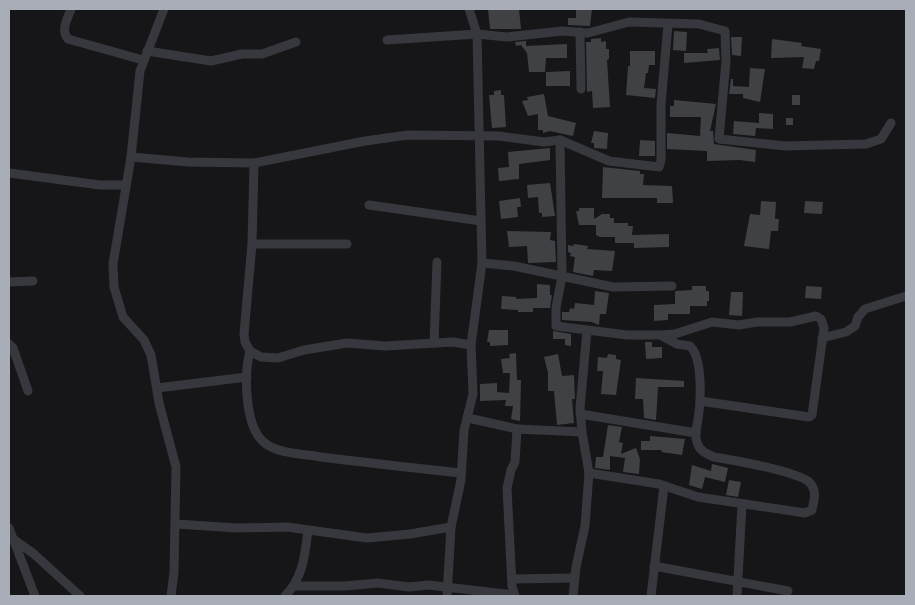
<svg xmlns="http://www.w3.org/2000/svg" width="915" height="605" viewBox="0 0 915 605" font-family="'DejaVu Sans',sans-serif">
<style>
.building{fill:#404145}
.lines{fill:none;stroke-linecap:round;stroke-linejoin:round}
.minor{stroke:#37383d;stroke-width:9}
</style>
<rect width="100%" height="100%" fill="#161618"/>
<g class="building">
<polygon points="488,9 519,9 521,29 490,29"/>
<polygon points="576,9 592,9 590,26 568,25 568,18 576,18"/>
<polygon points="674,31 687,32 686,51 673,50"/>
<polygon points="731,37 742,37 741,56 732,55"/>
<polygon points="601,38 601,42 606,41 606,49 609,49 609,59 607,60 610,107 593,108 592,91 587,92 586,42 591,42 591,39"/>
<polygon points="772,39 802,43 801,46 821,49 819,61 816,61 814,69 802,68 804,57 771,58"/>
<polygon points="526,41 526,46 567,44 567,58 546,58 545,72 529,72 527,53 521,45 516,46 515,42"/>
<polygon points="719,48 720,60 684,63 684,53 708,53 707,49"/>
<polygon points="630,51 655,51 655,65 649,65 648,73 646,73 644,88 656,89 655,98 626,95 628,66 630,66"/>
<polygon points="750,68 765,69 760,102 743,98 743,94 729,94 731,79 733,79 733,86 749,87"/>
<polygon points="570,71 570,86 546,86 546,72"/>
<polygon points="501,90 501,95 504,95 506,127 492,128 489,95 494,95 494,91"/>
<polygon points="544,94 548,116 576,123 573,136 550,131 543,133 543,130 538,130 538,114 528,116 522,101 528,100 527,97"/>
<rect x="792" y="95" width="8" height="10"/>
<polygon points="674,100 716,104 710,131 713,131 714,144 756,150 755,162 740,160 707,161 707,151 667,149 667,133 700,136 701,117 670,117 670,106 674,106"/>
<polygon points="759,113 773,114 773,129 756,128 755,136 733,134 734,121 759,123"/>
<rect x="786" y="118" width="7" height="7"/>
<polygon points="594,131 608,133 607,149 594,148 594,143 591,143"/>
<polygon points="640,140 655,141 655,156 639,156"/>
<polygon points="550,148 550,160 519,164 519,179 499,181 498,168 509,167 508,152"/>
<polygon points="603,167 640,171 640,174 644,174 643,185 672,186 673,203 657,203 657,198 602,198"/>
<polygon points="550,183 555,216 542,217 542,213 539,213 538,197 528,198 527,185"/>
<polygon points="520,198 521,207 517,207 518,217 501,219 499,201"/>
<polygon points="761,201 776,202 775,219 779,219 778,231 771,231 769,249 744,246 750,214 760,215"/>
<polygon points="805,201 823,202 822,214 804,213"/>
<polygon points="579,208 594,208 594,219 602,214 610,214 610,218 614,218 614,223 628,223 628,226 633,226 632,235 669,234 669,247 634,248 634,243 615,243 615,237 600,237 596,235 596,225 579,225 576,211 579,211"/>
<polygon points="507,231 551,232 550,240 555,241 556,262 528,263 527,246 509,247"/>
<polygon points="574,244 588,246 587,249 615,251 612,271 594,270 593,276 573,272 575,257 570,256 571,253 568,252 568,245 573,246"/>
<polygon points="537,284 550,285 550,295 552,295 550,308 533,308 533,312 518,312 518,310 501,309 502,296 516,297 516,299 537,298"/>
<polygon points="692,286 706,286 706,291 709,291 709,301 707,301 707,306 690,306 690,314 668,314 668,320 654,321 654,305 675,304 675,291 692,290"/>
<polygon points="806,286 822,287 821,299 805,298"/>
<polygon points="595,291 609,293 606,314 600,314 599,325 592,322 562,320 562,312 569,312 570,308 574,309 575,303 594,305"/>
<polygon points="731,292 743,292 742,316 729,315"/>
<polygon points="489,330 508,330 508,345 490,346 490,342 487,342"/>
<polygon points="553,331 571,334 571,346 565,345 565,339 553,339"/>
<polygon points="645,342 652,342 652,347 662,347 662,358 646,359"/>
<polygon points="516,353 517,380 521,380 520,421 511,419 513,406 505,406 506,400 480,401 480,384 497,383 497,392 509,393 510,373 503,373 501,359 510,358 509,354"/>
<polygon points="558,354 562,376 574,375 575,399 572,399 574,423 557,425 554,391 548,391 548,373 544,357"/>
<polygon points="608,354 616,355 616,359 621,360 616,395 601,394 603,371 597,371 598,357 607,358"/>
<polygon points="636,378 684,381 684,387 658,387 656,420 644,418 643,399 635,399"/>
<polygon points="608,425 622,427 619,442 623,443 621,454 636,448 640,459 639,474 623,472 625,458 610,456 610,470 595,468 596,457 603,457"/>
<polygon points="650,436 685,439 682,455 661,452 662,450 641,450 641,441 650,441"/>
<polygon points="712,464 728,468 725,482 705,477 702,489 689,485 692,465 711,471"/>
<polygon points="729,480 741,482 738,497 726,495"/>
</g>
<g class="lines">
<g class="minor">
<path d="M71,9C68,18 60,30 68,39L143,60"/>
<polyline points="164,9 140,71 131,157 113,264 114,287 123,317 144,340 151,355 159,403 176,467 174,572 171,596"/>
<polyline points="580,32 581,89"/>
<polyline points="387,40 477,34 507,37 562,31 588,33 629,22 699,24 725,31 726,61 719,139 785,146 866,144 881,139 891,123"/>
<polyline points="147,51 211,61 242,54 262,54 296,42"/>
<path d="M560,140L562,276L556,308V326L627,335H660L677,344L690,346C703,358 701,402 698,419C697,427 694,435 697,442C699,451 707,454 714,457C732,460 803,472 811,484C817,493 814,500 812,510L805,513L698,497L659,484L589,473L582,432L580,408L587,331"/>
<polyline points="131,157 188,162 254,163 365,141 408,135 499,136 544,142 560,140 609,161 659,167 661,160 661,104 668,24"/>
<polyline points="254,163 252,244 244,334 245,342 250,351 261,357 278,358 304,350 347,343 385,346 453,342 471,345"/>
<polyline points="9,173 100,185 125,185"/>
<polyline points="369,205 481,221"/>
<polyline points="252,244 347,244"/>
<polyline points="482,263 514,266 613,287 672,286"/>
<polyline points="9,282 33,281"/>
<polyline points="660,335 675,334 712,322 739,325 757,322 790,322 816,316 821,319 824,328 812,415 809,417 700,401"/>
<polyline points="822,338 846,332 855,326 858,317 865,309 906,296"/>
<polyline points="434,343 437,262"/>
<polyline points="9,344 13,348 28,391"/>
<path d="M250,351C244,374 244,429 266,444C280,454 304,454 321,457C368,463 414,468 461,473"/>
<polyline points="157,388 247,377"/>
<polyline points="580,414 696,433"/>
<polyline points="468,418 517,429"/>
<polyline points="176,524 237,528 287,527 367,538 410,534 451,527"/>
<polyline points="9,528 35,596"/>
<polyline points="13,539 34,554 80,596"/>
<polyline points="654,566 788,591"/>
<polyline points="512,579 574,578"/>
<polyline points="295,586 345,586 378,583 409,587 429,585 513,595"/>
<path d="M285,596C303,578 305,555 308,530"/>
<polyline points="447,596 451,527 461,480 464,430 473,394 471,345 482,263 477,34 469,9"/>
<polyline points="515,596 512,586 507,488 511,470 515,462 517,429 582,432"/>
<polyline points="573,596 576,567 585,526 589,473"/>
<polyline points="651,596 664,486"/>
<polyline points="737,596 742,504"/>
</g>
</g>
<rect width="915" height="605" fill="none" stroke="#a8adb8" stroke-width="20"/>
</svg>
